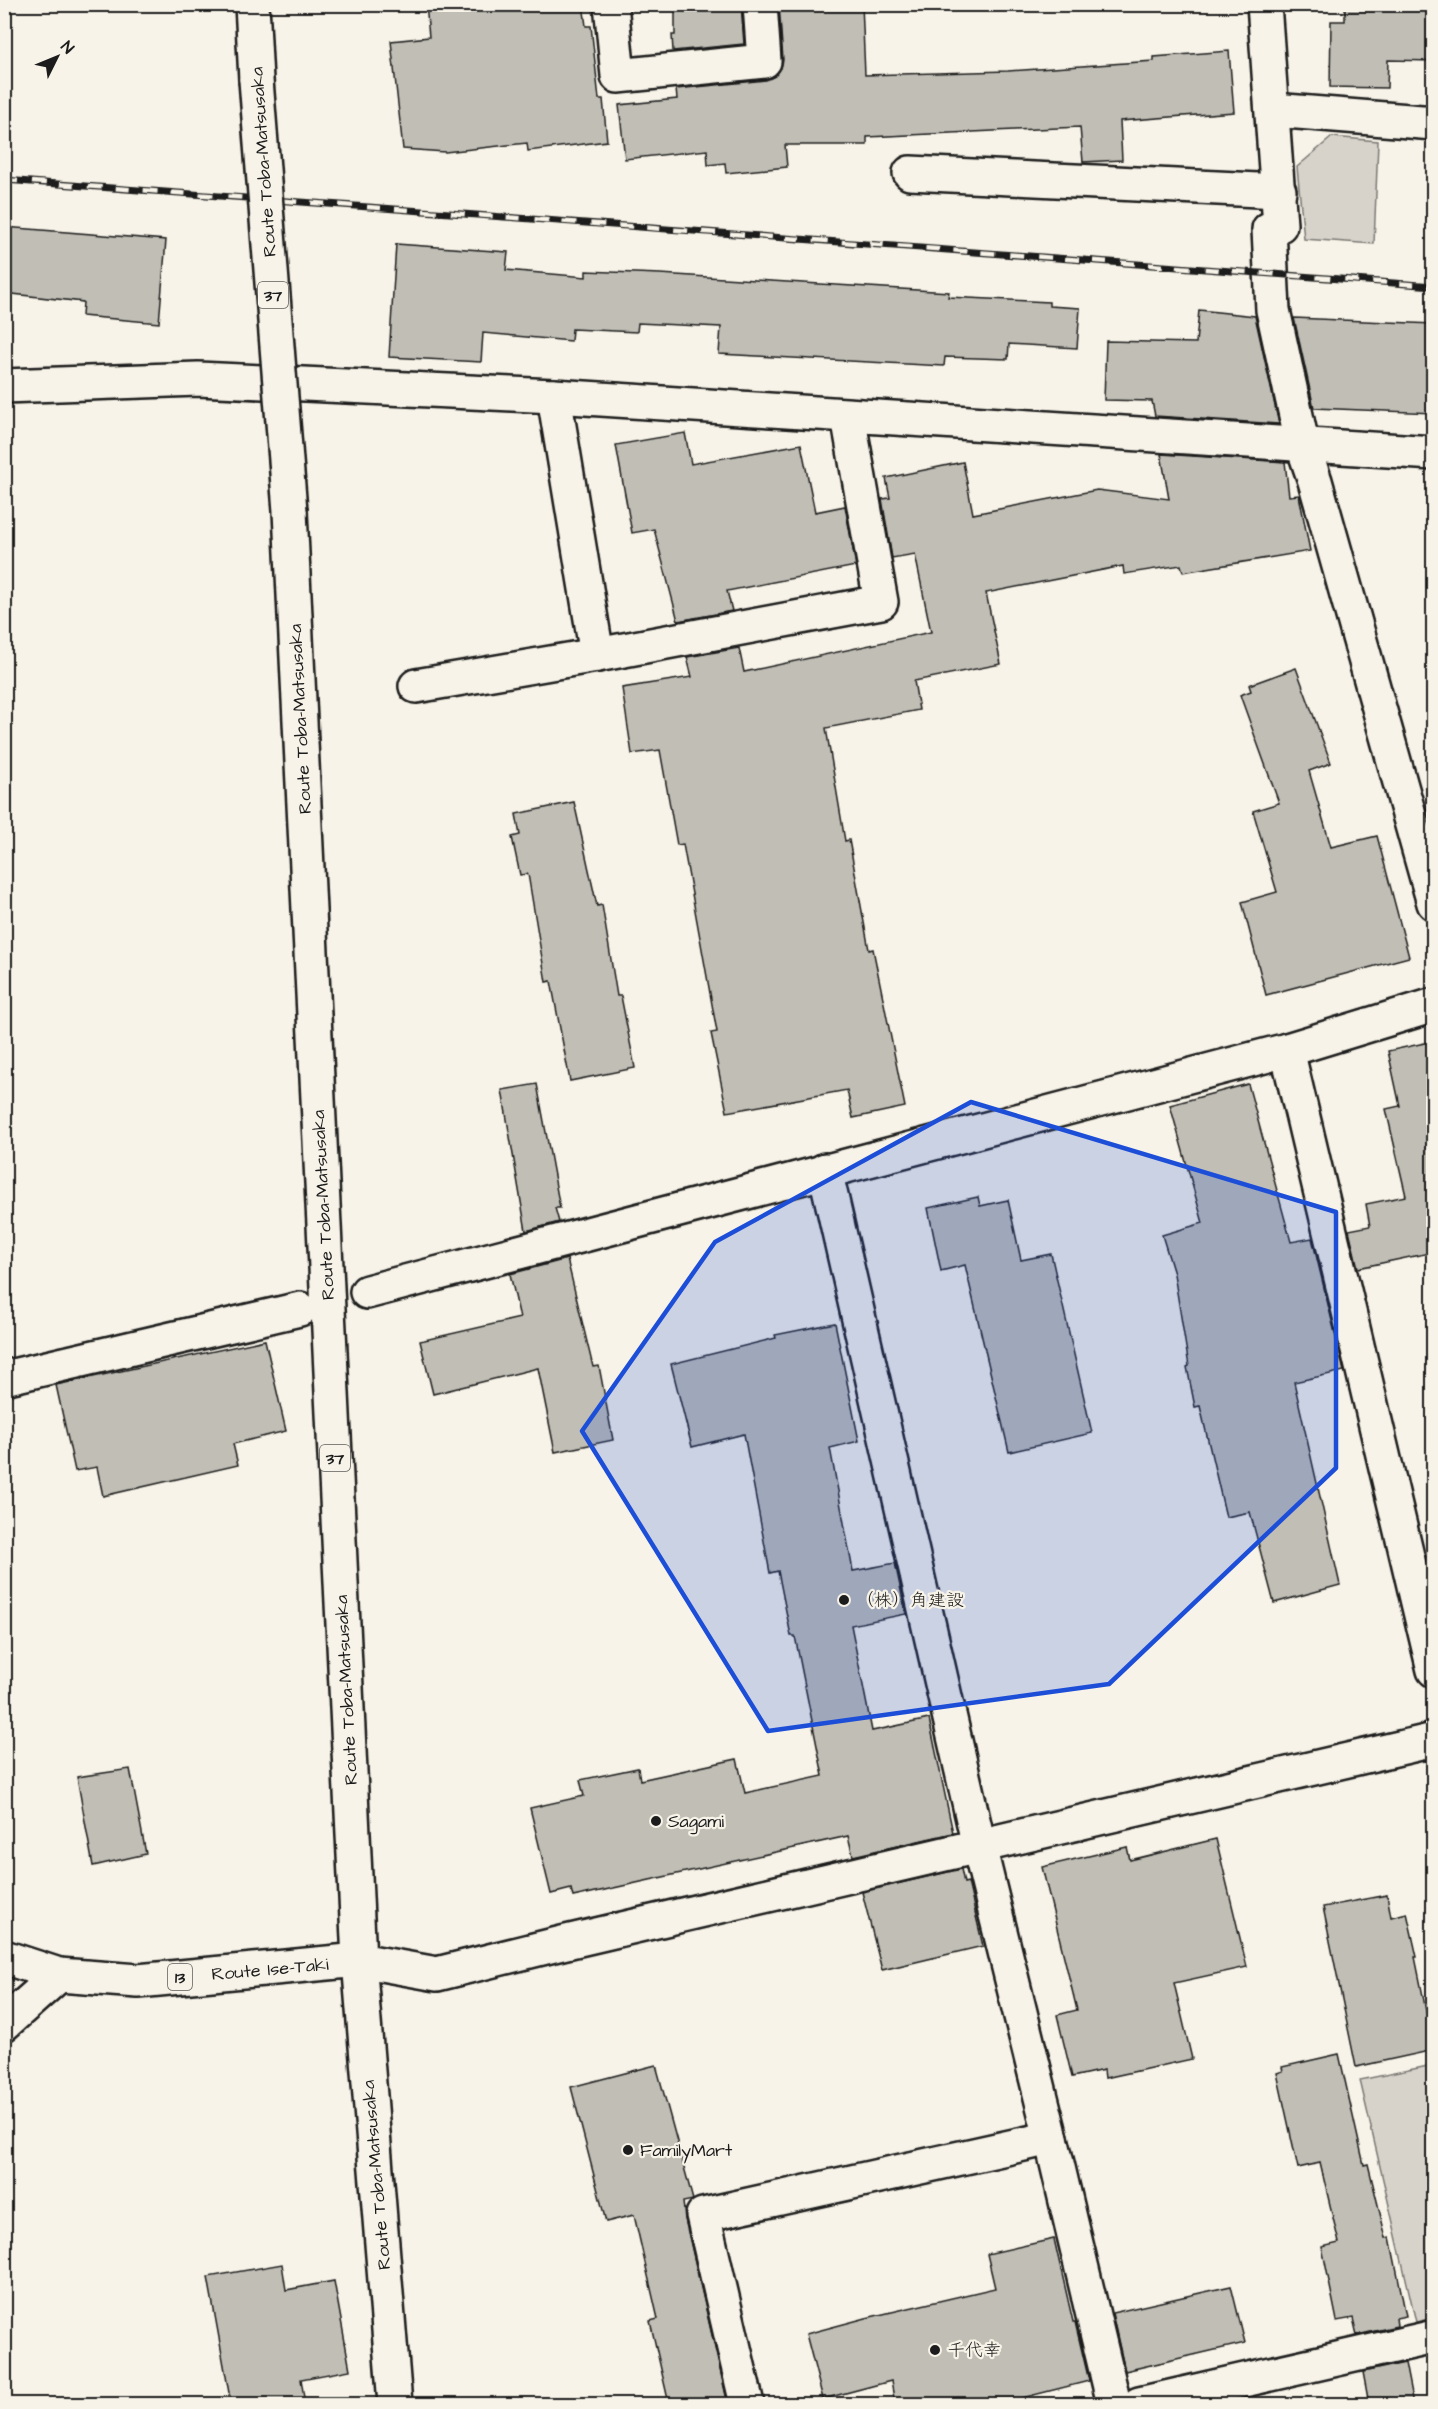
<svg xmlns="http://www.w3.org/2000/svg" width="1438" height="2409" viewBox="0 0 1438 2409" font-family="'Architects Daughter','Klee One',sans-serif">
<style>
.green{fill:#d7d3cb;stroke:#7a7874;stroke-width:1.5}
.building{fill:#c0beb5;stroke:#1c1c1c;stroke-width:1.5}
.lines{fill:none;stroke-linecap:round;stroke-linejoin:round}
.minor-casing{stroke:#1c1c1c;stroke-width:38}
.major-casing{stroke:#1c1c1c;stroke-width:38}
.minor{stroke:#f7f3e8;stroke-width:33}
.major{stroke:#f7f3e8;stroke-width:33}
.rail-casing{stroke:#1c1c1c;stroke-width:7}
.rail{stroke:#f7f3e8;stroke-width:4.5;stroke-dasharray:14;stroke-linecap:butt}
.major-bridge-casing{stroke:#1c1c1c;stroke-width:38;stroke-linecap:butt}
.major-bridge{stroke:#f7f3e8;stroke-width:33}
.marked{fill:#1d4ed8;fill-opacity:0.2;stroke:#1d4ed8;stroke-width:4.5;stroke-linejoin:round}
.poi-dot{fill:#1c1c1c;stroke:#f7f3e8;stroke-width:2}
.labels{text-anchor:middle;stroke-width:4.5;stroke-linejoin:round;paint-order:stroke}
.shield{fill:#f7f3e8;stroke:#5e5c59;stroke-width:1.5}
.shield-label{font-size:16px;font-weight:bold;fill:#1c1c1c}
.street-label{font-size:18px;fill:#1c1c1c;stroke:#f7f3e8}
.poi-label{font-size:18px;fill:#1c1c1c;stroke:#f7f3e8;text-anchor:start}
</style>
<rect width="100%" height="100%" fill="#f7f3e8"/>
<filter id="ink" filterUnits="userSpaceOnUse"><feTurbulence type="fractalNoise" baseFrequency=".0167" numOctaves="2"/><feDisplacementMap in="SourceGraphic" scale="12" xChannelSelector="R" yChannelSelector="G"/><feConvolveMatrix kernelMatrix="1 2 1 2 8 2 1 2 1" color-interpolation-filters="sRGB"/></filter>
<g filter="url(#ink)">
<g class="green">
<polygon points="1332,137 1378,141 1374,244 1304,239 1297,167"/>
<polygon points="1433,2065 1433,2318 1416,2322 1360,2080"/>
</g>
<g class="building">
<polygon points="426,4 583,4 586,26 591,26 599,99 603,99 607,141 528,151 527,143 445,152 403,149 391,41 429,37"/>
<polygon points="675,4 741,4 744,44 673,51 672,35 675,35"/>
<polygon points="779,4 862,4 865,75 1008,71 1154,61 1154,57 1229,51 1234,112 1120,121 1122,160 1083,162 1080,127 867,137 867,145 785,145 787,167 726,173 725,163 708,165 707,150 625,159 619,105 677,99 676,89 766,80 775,76 781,68 783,60"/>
<polygon points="1345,4 1434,4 1434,61 1388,60 1387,88 1330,87 1331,21 1345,21"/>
<polygon points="4,227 166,240 159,323 82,316 83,302 4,293"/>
<polygon points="396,244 508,252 506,270 586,277 586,271 660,274 949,292 948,297 1049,302 1049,306 1080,308 1077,348 1009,344 1008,359 945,357 944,366 719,354 721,327 638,323 637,332 572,329 571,341 483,333 481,362 389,357"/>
<polygon points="1199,310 1255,316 1279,424 1155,416 1152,401 1104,400 1106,341 1196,343"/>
<polygon points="1294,318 1434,324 1434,413 1314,408"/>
<polygon points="685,433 691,464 801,444 815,512 845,506 856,566 727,591 732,611 678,621 654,529 632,533 616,445"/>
<polygon points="1161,454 1285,462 1289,496 1299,495 1310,551 1183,572 1181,565 1124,574 1123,566 986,593 1001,664 914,681 919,710 826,728 845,841 849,840 869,950 873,949 905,1107 853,1118 847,1090 727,1112 711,1033 717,1032 683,844 677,845 660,750 632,754 622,688 692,677 687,657 739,648 744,672 931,632 915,554 892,558 882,499 890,498 886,478 963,462 973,514 1097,490 1169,499"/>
<polygon points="1296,668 1331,763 1309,771 1331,847 1377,836 1409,957 1266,995 1242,902 1277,892 1253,811 1279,803 1240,695 1251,691 1249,685"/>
<polygon points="574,802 597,906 602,905 617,996 621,996 635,1068 570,1081 551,981 546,982 528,874 520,875 512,837 520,835 516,814"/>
<polygon points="1434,1041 1434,1252 1358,1268 1349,1230 1370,1226 1366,1204 1406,1196 1386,1109 1400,1106 1388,1051"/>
<polygon points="537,1084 560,1208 555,1208 559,1222 526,1231 502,1090"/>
<polygon points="1248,1084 1291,1242 1312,1238 1344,1371 1294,1382 1340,1585 1274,1603 1250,1512 1226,1517 1200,1406 1195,1407 1187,1367 1189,1366 1174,1274 1162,1235 1203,1223 1170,1105"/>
<polygon points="978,1197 980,1206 1008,1200 1021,1260 1051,1254 1092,1433 1009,1452 965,1265 941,1271 928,1208"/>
<polygon points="567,1259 593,1367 599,1366 613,1440 555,1452 538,1368 433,1394 420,1341 520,1318 510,1274"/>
<polygon points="835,1323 859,1441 830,1448 853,1571 895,1563 906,1614 851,1625 872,1731 929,1719 953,1833 853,1856 848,1836 573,1897 571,1889 551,1894 530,1808 584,1796 580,1780 638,1768 640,1780 737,1759 745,1793 823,1776 795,1636 791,1636 778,1571 770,1573 744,1434 692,1447 671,1364 776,1338 775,1335"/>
<polygon points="265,1340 286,1431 233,1444 238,1465 103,1496 97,1467 75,1471 56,1385"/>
<polygon points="130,1769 146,1854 93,1866 77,1777"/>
<polygon points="1216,1839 1247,1967 1174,1983 1192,2059 1105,2078 1104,2070 1072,2077 1057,2015 1077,2010 1042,1867 1127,1847 1130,1860"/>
<polygon points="961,1869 964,1883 968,1882 983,1946 882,1970 862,1892"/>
<polygon points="1387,1895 1391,1917 1407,1913 1417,1957 1415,1957 1434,2050 1356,2067 1323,1907"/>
<polygon points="1339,2054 1364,2165 1368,2164 1386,2238 1390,2237 1406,2316 1396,2318 1397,2326 1357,2335 1353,2318 1337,2321 1322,2247 1339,2243 1320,2163 1298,2168 1277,2073 1283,2071 1282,2067"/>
<polygon points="656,2065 693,2200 683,2202 685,2219 728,2404 669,2404 650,2321 658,2319 634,2215 606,2222 571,2087"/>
<polygon points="1054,2239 1073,2322 1075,2322 1089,2381 998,2404 895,2404 891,2381 823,2399 806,2334 866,2318 995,2288 987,2254"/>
<polygon points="282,2264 286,2290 334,2281 350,2370 301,2379 305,2404 231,2404 208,2277"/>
<polygon points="1231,2286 1245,2343 1125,2371 1112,2313"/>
<polygon points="1405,2363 1413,2404 1369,2404 1363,2372"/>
</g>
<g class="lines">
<g class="minor-casing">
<g id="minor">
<polyline points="611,4 618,76 764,61 760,4"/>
<polyline points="1264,4 1280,225 1269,229 1273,310 1302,443 1315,481 1434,903"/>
<polyline points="1273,110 1434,123"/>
<polyline points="910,173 1279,191"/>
<polyline points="4,386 198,379 554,396 1434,453"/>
<polyline points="554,396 597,655"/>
<polyline points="416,686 597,655 881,602 848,416"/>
<polyline points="1287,1050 1434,1670"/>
<polyline points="825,1170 979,1846 1051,2138 1114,2404"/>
<polyline points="367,1292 1287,1050 1434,1005"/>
<polyline points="4,1378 300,1309"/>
<polyline points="359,1960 437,1974 562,1943 1434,1740"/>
<polyline points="4,2024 59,1975"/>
<polyline points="747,2404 703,2215 1051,2138"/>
<polyline points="1139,2404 1434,2337"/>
</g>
</g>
<g class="major-casing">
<g id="major">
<polyline points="252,4 256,80"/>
<polyline points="290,511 359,1960 395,2404"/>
<polyline points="4,1957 59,1975 138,1981 359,1960"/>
</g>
</g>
<use href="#minor" class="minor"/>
<use href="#major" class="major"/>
<g class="rail-casing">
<polyline id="rail" points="4,180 1434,286"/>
</g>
<use href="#rail" class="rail"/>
<g class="major-bridge-casing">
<polyline id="major-bridge" points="256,80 290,511"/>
</g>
<use href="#major-bridge" class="major-bridge"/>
</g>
</g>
<path class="marked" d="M971,1102L1336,1212V1468L1109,1684L768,1731L582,1431L715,1242Z"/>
<g class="poi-dot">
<circle cx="844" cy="1600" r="6"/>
<circle cx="656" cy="1821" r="6"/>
<circle cx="628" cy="2150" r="6"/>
<circle cx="935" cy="2350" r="6"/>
</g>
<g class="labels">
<g class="shield">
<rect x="258" y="282" width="30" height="26" rx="4.5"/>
<rect x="320" y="1445" width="30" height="26" rx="4.5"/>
<rect x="168" y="1964" width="24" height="26" rx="4.5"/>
</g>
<g class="shield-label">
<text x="273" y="301">37</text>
<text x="335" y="1464">37</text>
<text x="180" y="1983">13</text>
</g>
<g class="street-label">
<text transform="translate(263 162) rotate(-94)" y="6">Route Toba-Matsusaka</text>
<text transform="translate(300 719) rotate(-93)" y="6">Route Toba-Matsusaka</text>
<text transform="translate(323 1205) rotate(-93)" y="6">Route Toba-Matsusaka</text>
<text transform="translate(346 1690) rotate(-93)" y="6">Route Toba-Matsusaka</text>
<text transform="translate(270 1969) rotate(-5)" y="6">Route Ise-Taki</text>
<text transform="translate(376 2175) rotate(-95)" y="6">Route Toba-Matsusaka</text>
</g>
<g class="poi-label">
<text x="856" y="1606">（株）角建設</text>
<text x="668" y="1827">Sagami</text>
<text x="640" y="2156">FamilyMart</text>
<text x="947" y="2356">千代幸</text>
</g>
</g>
<rect width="1438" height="2409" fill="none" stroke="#f7f3e8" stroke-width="24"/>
<rect x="12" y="12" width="1414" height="2385" fill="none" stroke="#1c1c1c" stroke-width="2" filter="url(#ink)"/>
<g transform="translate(57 57) rotate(47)" stroke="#f7f3e8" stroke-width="4.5" paint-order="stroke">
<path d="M0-4.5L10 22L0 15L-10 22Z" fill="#1c1c1c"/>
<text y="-9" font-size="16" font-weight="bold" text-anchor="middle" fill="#1c1c1c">N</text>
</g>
</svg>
